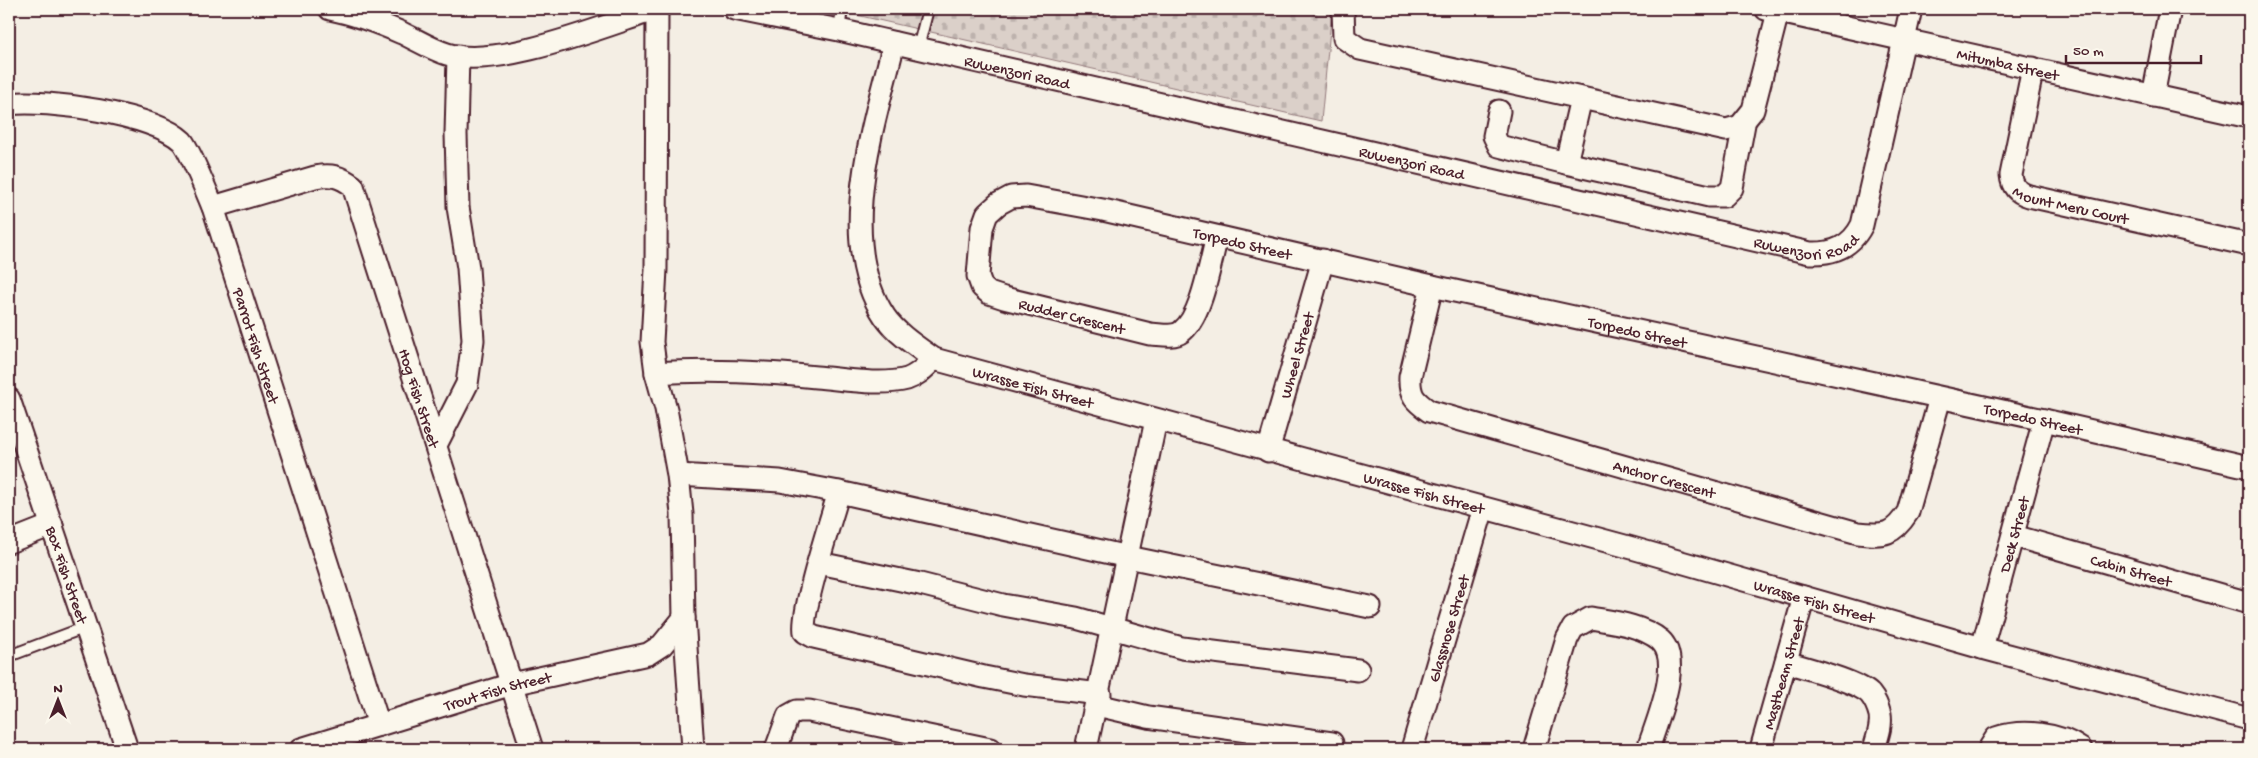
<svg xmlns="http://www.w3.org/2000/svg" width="2258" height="758" viewBox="0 0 2258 758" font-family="'Gochi Hand',sans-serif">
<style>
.cemetery{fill:url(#cemetery-stones);stroke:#92787a}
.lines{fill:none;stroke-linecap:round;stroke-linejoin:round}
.lane-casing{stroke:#4a1f2b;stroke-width:14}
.street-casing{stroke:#4a1f2b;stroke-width:25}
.lane{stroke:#fbf7ec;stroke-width:10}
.street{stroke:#fbf7ec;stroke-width:21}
.labels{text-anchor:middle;stroke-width:5;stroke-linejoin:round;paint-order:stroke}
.street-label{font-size:16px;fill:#4a1f2b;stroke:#fbf7ec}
</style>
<defs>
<pattern id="cemetery-stones" width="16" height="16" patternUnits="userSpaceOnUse" patternTransform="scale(1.25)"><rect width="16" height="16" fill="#dbd0c9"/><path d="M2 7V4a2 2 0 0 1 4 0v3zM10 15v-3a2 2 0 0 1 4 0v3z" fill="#bdb2ad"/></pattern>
</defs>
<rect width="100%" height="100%" fill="#f4eee4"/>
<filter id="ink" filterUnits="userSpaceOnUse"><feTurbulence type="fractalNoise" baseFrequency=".02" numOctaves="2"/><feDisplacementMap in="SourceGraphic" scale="10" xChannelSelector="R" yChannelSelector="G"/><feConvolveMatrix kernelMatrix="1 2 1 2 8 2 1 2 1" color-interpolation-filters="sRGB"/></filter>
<g filter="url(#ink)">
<polygon class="cemetery" points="830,9 1332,9 1321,121"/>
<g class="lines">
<g class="lane-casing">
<g id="lane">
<polyline points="839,30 842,9"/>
<polyline points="918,48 928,9"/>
<polyline points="9,656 86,627"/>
</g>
</g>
<g class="street-casing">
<g id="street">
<path d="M330,9C355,14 379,23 402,33C417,40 431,49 447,54C497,70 606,25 657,9"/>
<polyline points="657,9 656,269 652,342 656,373 666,409 678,475 682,514 684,618 693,749"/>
<path id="s1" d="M734,9L839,30L1810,253C1833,254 1851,247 1862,225L1911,9"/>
<polyline points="1343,9 1344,38 1360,49 1726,130 1740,126 1753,110 1778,12"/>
<path id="s2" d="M1766,9L2249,117"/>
<path id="s3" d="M894,43C874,125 834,241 885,317C897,334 916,346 934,359L1632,548L1982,648L2249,719"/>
<path id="s4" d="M2033,68L2011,175C2012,187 2018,193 2029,196L2249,245"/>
<polyline points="2153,96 2170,9"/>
<path id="s5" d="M9,104C46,99 154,114 182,141C190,150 207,193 213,207L379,725"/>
<polyline points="1499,111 1494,136 1499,146 1566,163 1581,98"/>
<polyline points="1566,163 1709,196 1724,196 1732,188 1744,124"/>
<path id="s6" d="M213,207L315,177C331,174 340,176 353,186L532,749"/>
<path id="s7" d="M1217,237C1210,262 1202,317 1181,332C1173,338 1159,334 1150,334L1004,298L989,293L982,287L978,276L982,228L987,214L998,204L1011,197L1026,196L1103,210L1432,286L2044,420L2249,467"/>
<path id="s8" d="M1432,286L1410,377C1409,396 1415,401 1429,411L1858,533C1885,536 1893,535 1908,512L1940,398"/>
<path d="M656,373C710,369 763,372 816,377C843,379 881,386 907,379C919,375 925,367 934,359"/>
<path id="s9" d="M9,399L127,749"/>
<polyline points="436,445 467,384 473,340 468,268 458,207 456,134 458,56"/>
<path id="s10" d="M1268,451L1323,260"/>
<polyline points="678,475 780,481 839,492 1128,557 1370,607"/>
<path d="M839,492C832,516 800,614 805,632L814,637L984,677L1024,685L1100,694"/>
<path id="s11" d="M2014,536L2249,603"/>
<polyline points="9,542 52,525"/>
<polyline points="819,563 920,584 1003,605 1076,618 1182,648 1358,670"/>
<path id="s12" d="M1982,648L2044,420"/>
<path d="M1786,662C1805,668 1857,681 1870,694C1875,700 1878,707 1880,715C1882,726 1877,738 1874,749"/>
<polyline points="1097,705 1148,717 1332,743"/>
<path id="s13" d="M301,749L512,684L648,654L662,645L684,618"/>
<polyline points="776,749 788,716 797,711 809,711 990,749"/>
<polyline points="1086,749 1156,420"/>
<path id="s14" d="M1412,749L1483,508"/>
<path d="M1534,749L1567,639L1573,628L1591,618C1613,622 1642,625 1660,640C1684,661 1656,723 1648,749"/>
<path id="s15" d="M1761,749L1804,597"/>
<path d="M1989,749L1996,738C2021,729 2059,733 2081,749"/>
</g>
</g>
<use href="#lane" class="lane"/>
<use href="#street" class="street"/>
</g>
</g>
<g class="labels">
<g class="street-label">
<text dy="6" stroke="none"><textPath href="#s2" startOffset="248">Mitumba Street</textPath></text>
<text dy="6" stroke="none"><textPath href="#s1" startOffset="290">Ruwenzori Road</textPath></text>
<text dy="6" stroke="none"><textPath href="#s1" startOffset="695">Ruwenzori Road</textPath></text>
<text dy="6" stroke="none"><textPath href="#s4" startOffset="182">Mount Meru Court</textPath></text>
<text dy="6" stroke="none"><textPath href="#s1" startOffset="1100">Ruwenzori Road</textPath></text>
<text dy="6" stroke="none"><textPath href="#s7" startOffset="651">Torpedo Street</textPath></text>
<text transform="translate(1072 315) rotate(14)" y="6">Rudder Crescent</text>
<text dy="6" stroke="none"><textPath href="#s7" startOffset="1056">Torpedo Street</textPath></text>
<text dy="6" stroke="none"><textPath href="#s5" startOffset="398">Parrot Fish Street</textPath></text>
<text dy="6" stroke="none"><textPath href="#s10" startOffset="100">Wheel Street</textPath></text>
<text dy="6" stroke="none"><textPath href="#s3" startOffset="450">Wrasse Fish Street</textPath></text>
<text dy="6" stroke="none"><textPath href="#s6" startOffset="369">Hog Fish Street</textPath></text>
<text dy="6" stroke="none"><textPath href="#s7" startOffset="1461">Torpedo Street</textPath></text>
<text dy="6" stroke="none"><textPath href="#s8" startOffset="380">Anchor Crescent</textPath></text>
<text dy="6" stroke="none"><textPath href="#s3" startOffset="855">Wrasse Fish Street</textPath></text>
<text dy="6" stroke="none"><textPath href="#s12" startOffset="118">Deck Street</textPath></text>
<text dy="6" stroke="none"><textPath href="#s11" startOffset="122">Cabin Street</textPath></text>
<text dy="6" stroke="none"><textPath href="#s9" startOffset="185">Box Fish Street</textPath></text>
<text dy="6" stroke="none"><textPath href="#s3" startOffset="1260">Wrasse Fish Street</textPath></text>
<text dy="6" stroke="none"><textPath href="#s14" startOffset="126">Glassnose Street</textPath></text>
<text dy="6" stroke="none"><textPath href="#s15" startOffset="79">Mastbeam Street</textPath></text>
<text dy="6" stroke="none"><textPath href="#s13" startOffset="205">Trout Fish Street</textPath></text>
</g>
</g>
<rect width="2258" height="758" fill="none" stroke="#fbf7ec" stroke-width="30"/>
<rect x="15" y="15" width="2228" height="728" fill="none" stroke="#4a1f2b" stroke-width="2" filter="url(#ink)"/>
<g transform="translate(58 700)" stroke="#fbf7ec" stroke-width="4" paint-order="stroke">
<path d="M0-4L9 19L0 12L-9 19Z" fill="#4a1f2b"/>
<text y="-8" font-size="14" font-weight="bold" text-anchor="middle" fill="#4a1f2b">N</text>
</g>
<path d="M2066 55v8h135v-8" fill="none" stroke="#4a1f2b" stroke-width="2.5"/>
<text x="2073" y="55" font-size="15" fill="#4a1f2b" stroke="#fbf7ec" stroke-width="4" paint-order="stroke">50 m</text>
</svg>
